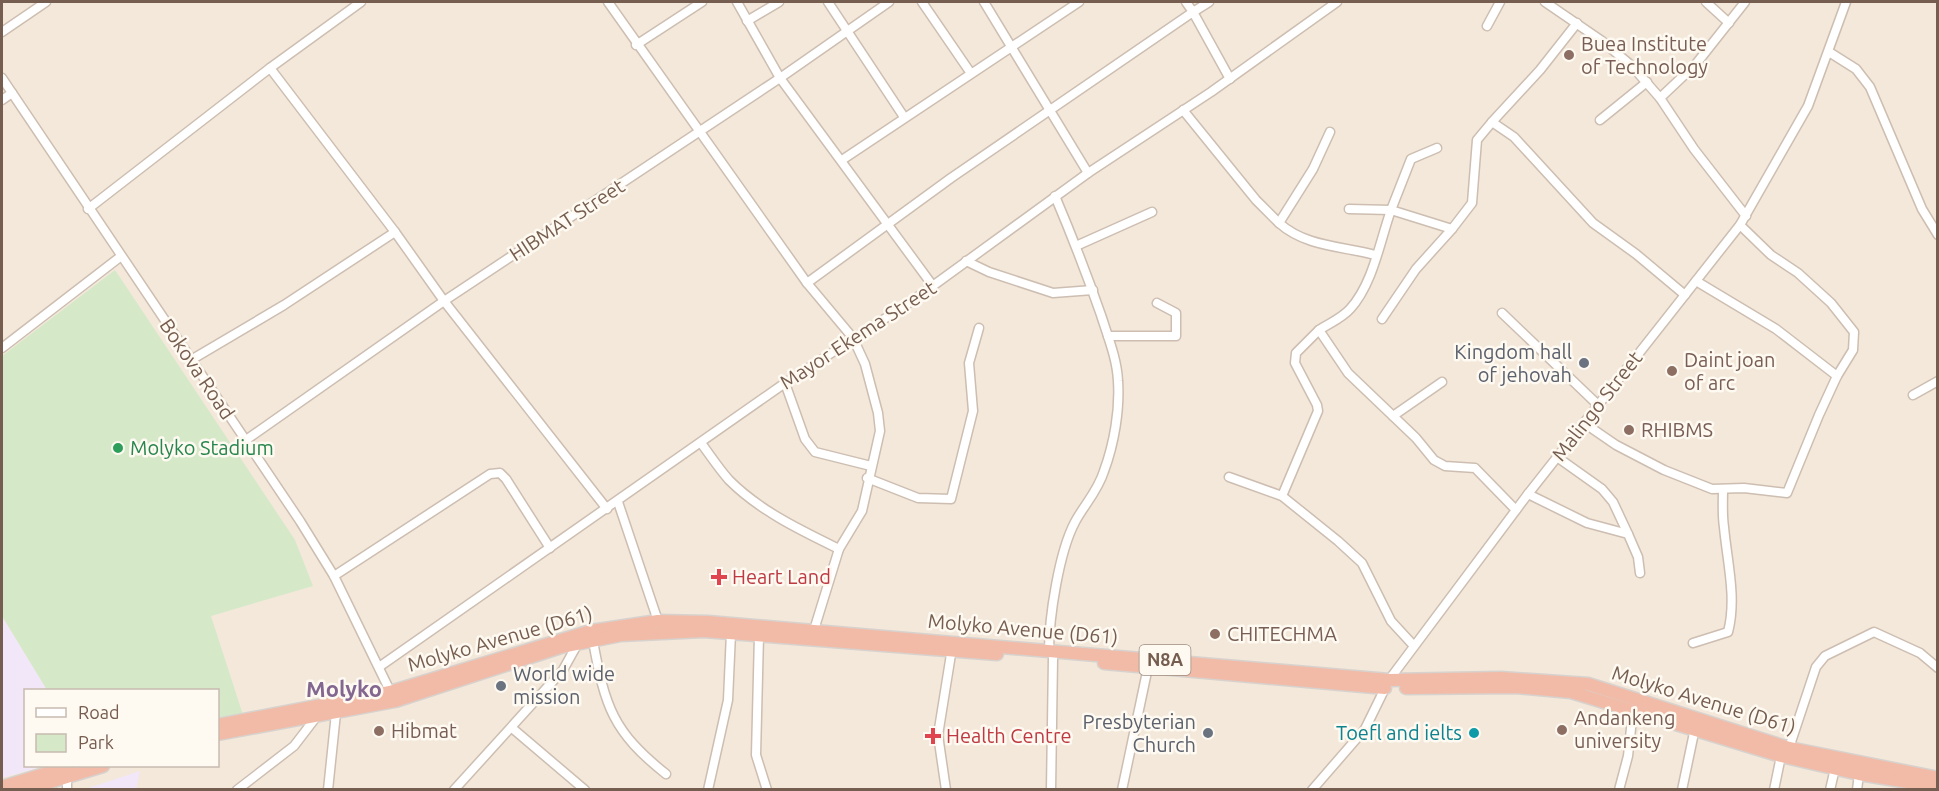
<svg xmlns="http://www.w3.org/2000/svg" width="1939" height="791" viewBox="0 0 1939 791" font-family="Ubuntu,sans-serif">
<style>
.residential{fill:#f3e8da;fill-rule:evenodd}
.education{fill:#f2e7f8}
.green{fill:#d5e9c9}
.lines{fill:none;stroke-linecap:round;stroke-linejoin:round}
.minor-casing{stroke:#cdbeb1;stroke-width:11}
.highway-casing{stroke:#d8d2ce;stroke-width:15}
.minor{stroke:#fff;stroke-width:8}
.highway{stroke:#f1bba7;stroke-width:12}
.education-dot{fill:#8d6e63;stroke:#fef9f1;stroke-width:2}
.worship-dot{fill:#6b7280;stroke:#fef9f1;stroke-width:2}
.leisure-dot{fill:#2e9e5b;stroke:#fef9f1;stroke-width:2}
.health-dot{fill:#e0444e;stroke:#fef9f1;stroke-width:2}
.culture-dot{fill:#0f9aa8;stroke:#fef9f1;stroke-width:2}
.labels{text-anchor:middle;stroke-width:5;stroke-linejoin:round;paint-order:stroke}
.shield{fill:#fef9f1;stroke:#9e8c80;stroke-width:1.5}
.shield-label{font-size:18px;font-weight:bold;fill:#755d4f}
.education-label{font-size:20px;fill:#785e54;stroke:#fef9f1;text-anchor:start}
.street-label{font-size:20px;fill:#755d4f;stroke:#fef9f1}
.worship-label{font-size:20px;fill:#5b616d;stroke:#fef9f1;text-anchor:end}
.leisure-label{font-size:20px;fill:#27864d;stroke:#fef9f1;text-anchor:start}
.health-label{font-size:20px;fill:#be3a42;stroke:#fef9f1;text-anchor:start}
.culture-label{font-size:20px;fill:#0d838f;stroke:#fef9f1;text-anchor:end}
.quarter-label{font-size:22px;font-weight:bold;fill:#836790;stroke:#fef9f1}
</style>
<rect width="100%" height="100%" fill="#fbf5eb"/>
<path class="residential" d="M2,2H1937V789L2,790ZM26,690H218V766H26Z"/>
<g class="education">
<polygon points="2,616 47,690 26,690 26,766 44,766 2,778"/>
<polygon points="140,771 136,789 85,789"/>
</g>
<polygon class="green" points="115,270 295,540 313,586 211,616 243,715 218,721 218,690 47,690 2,616 2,356"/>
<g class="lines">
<g class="minor-casing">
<g id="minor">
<polyline points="361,2 270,68 395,232 444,301 607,509"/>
<polyline points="608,2 807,283 853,338 865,364 878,413 880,431 862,511 839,549 814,630"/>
<polyline points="737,2 780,78 933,286"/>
<polyline points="828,2 904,117"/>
<polyline points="922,2 970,72"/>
<polyline points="984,2 1088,173"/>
<polyline points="1186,2 1193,12 1209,2"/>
<polyline points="1545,2 1602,41 1632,66 1660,98 1694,149 1746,216"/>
<polyline points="1706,2 1729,23"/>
<polyline points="747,21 779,2"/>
<polyline points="1487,26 1500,2"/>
<polyline points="2,32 46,2"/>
<polyline points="636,45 702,2"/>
<polyline points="1829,52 1856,69 1870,87 1922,209 1938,235"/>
<polyline points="2,78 300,521 334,576 392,695"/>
<polyline points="1660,98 1696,64 1745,2"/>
<polyline points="2,100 12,93"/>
<polyline points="1183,110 1256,200 1279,223"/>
<polyline points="1600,120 1647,82"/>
<polyline points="1492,122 1540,70 1577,23"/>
<path d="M1330,132L1313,169L1279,223C1306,247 1342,246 1375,255"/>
<polyline points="842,160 1079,2"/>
<polyline points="88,209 270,68"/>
<polyline points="1349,209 1391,210 1411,159 1437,148"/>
<path d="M1452,229L1391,210C1380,241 1373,284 1350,309C1342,318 1330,323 1319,330L1348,373L1416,438L1434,460L1445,466L1475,468L1516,510"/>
<polyline points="1076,246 1152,212"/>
<polyline points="966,261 989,272 1053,293 1093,290"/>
<polyline points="1696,281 1776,329 1837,376"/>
<polyline points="807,283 951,178 1193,12 1230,79"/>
<polyline points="1502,313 1598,405"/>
<polyline points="1382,319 1416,269 1452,229 1472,203 1477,140 1492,122 1514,137 1593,223 1636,254 1685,295"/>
<polyline points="1108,336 1176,336 1176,313 1157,303"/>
<polyline points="2,348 120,257"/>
<polyline points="191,360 284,305 395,232"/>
<polyline points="785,383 805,439 815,452 871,466"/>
<polyline points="1913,395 1938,381"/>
<polyline points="1393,416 1442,382"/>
<polyline points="1584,423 1616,445 1664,470 1712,489 1744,488 1787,493 1819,415 1837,376 1853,350 1854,332 1831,303 1798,273 1771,255 1740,225"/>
<polyline points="246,440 444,301 780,78 889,2"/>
<path d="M701,443C710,455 719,469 729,480C760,511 800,530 839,549"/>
<polyline points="1557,457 1602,489 1613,502 1628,534"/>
<polyline points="1229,477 1282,496 1338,541 1362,563 1391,621 1414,646"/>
<polyline points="867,478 918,498 951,499 973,411 969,363 979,328"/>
<polyline points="1528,494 1587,523 1628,534 1638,557 1640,573"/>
<polyline points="1282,496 1318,411 1317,405 1295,363 1296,353 1319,330"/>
<polyline points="618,502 658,621"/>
<polyline points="334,576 490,474 500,473 506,479 550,548"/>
<polyline points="759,635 756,755 767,790"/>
<path d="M593,641C605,707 613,732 666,774"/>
<path d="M1693,643L1728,632C1737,598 1727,561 1724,527C1722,514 1723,501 1723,489"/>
<path d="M1049,651C1049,617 1059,552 1075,522C1084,505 1098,491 1104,471C1114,444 1120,410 1118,381C1117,359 1108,337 1101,315C1087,275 1072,236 1055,196"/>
<polyline points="379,667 785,383 912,301 1088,173 1211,92 1337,2"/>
<polyline points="512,728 585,790"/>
<polyline points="1789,748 1816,667 1825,656 1874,632 1920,653 1938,668"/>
<polyline points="67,790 67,777"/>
<polyline points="237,790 294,746 317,716"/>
<polyline points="328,790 336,713"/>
<polyline points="454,790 563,670 578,643"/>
<polyline points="708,790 728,700 731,633"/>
<polyline points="946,790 938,735 952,648"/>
<polyline points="1051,790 1053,658"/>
<polyline points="1122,790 1148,667"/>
<polyline points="1312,790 1365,729 1389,680 1528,494 1740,225 1808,106 1846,2"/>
<polyline points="1619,790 1628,756 1633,710"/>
<polyline points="1682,790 1695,728"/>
<polyline points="1774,790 1781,756"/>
<polyline points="1830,790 1836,764"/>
<polyline points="1857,790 1859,774"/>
</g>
</g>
<g class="highway-casing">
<g id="highway">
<polyline points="1104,663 1385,688"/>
<polyline points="1406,688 1516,687 1571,692 1781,756 1859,774 1938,787"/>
<polyline points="218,725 390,692 591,631 658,621 708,622 1389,680 1501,678 1588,684 1789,748 1938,778"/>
<polyline points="218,734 395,701 561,647 621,635 704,631 997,654"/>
<polyline points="2,787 70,766"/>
<polyline points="24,790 103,766"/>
</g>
</g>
<use href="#minor" class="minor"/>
<use href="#highway" class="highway"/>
</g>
<g class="education-dot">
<circle cx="1569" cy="55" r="6"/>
<circle cx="1672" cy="371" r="6"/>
<circle cx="1629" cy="430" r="6"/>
<circle cx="1215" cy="634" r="6"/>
<circle cx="1562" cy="730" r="6"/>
<circle cx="379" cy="731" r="6"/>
</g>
<g class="worship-dot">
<circle cx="1584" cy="363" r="6"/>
<circle cx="501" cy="686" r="6"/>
<circle cx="1208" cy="733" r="6"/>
</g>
<circle class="leisure-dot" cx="118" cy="448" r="6"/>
<g class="health-dot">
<path d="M716 568h6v6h6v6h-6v6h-6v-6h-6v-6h6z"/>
<path d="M930 727h6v6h6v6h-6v6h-6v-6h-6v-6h6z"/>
</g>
<circle class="culture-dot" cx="1474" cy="733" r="6"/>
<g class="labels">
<rect class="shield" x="1139.5" y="645" width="51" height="30" rx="4.5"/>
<g class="shield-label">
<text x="1165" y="666">N8A</text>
</g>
<g class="education-label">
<text x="1581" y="51">Buea Institute<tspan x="1581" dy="23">of Technology</tspan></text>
<text x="1684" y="367">Daint joan<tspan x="1684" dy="23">of arc</tspan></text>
<text x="1641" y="437">RHIBMS</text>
<text x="1227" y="641">CHITECHMA</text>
<text x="1574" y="725">Andankeng<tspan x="1574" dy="23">university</tspan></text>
<text x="391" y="738">Hibmat</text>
</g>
<g class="street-label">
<text transform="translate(567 220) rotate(-33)" y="7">HIBMAT Street</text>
<text transform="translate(858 335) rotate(-33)" y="7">Mayor Ekema Street</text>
<text transform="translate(197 369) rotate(56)" y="7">Bokova Road</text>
<text transform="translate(1597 406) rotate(-52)" y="7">Malingo Street</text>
<text transform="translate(1023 629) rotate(5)" y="7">Molyko Avenue (D61)</text>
<text transform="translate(500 639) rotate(-16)" y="7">Molyko Avenue (D61)</text>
<text transform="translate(1704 700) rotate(17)" y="7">Molyko Avenue (D61)</text>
</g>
<g class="worship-label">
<text x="1572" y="359">Kingdom hall<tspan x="1572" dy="23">of jehovah</tspan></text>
<text x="513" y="681" text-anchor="start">World wide<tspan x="513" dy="23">mission</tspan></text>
<text x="1196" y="729">Presbyterian<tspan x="1196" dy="23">Church</tspan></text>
</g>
<g class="leisure-label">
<text x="130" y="455">Molyko Stadium</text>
</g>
<g class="health-label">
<text x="732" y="584">Heart Land</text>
<text x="946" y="743">Health Centre</text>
</g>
<g class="culture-label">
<text x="1462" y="740">Toefl and ielts</text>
</g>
<g class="quarter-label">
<text x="344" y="697">Molyko</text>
</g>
</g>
<rect width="1939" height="791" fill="none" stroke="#755d4f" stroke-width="6"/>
<rect x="24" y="689" width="195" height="78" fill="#fef9f1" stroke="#c7bbb0" stroke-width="1.5"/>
<rect x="36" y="708" width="30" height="9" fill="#ffffff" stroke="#c7bbb0" stroke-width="1.5"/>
<text x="78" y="719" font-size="18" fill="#755d4f">Road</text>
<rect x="36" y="734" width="30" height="18" fill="#d5e9c9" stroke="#c7bbb0" stroke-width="1.5"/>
<text x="78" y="749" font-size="18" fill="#755d4f">Park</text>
</svg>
